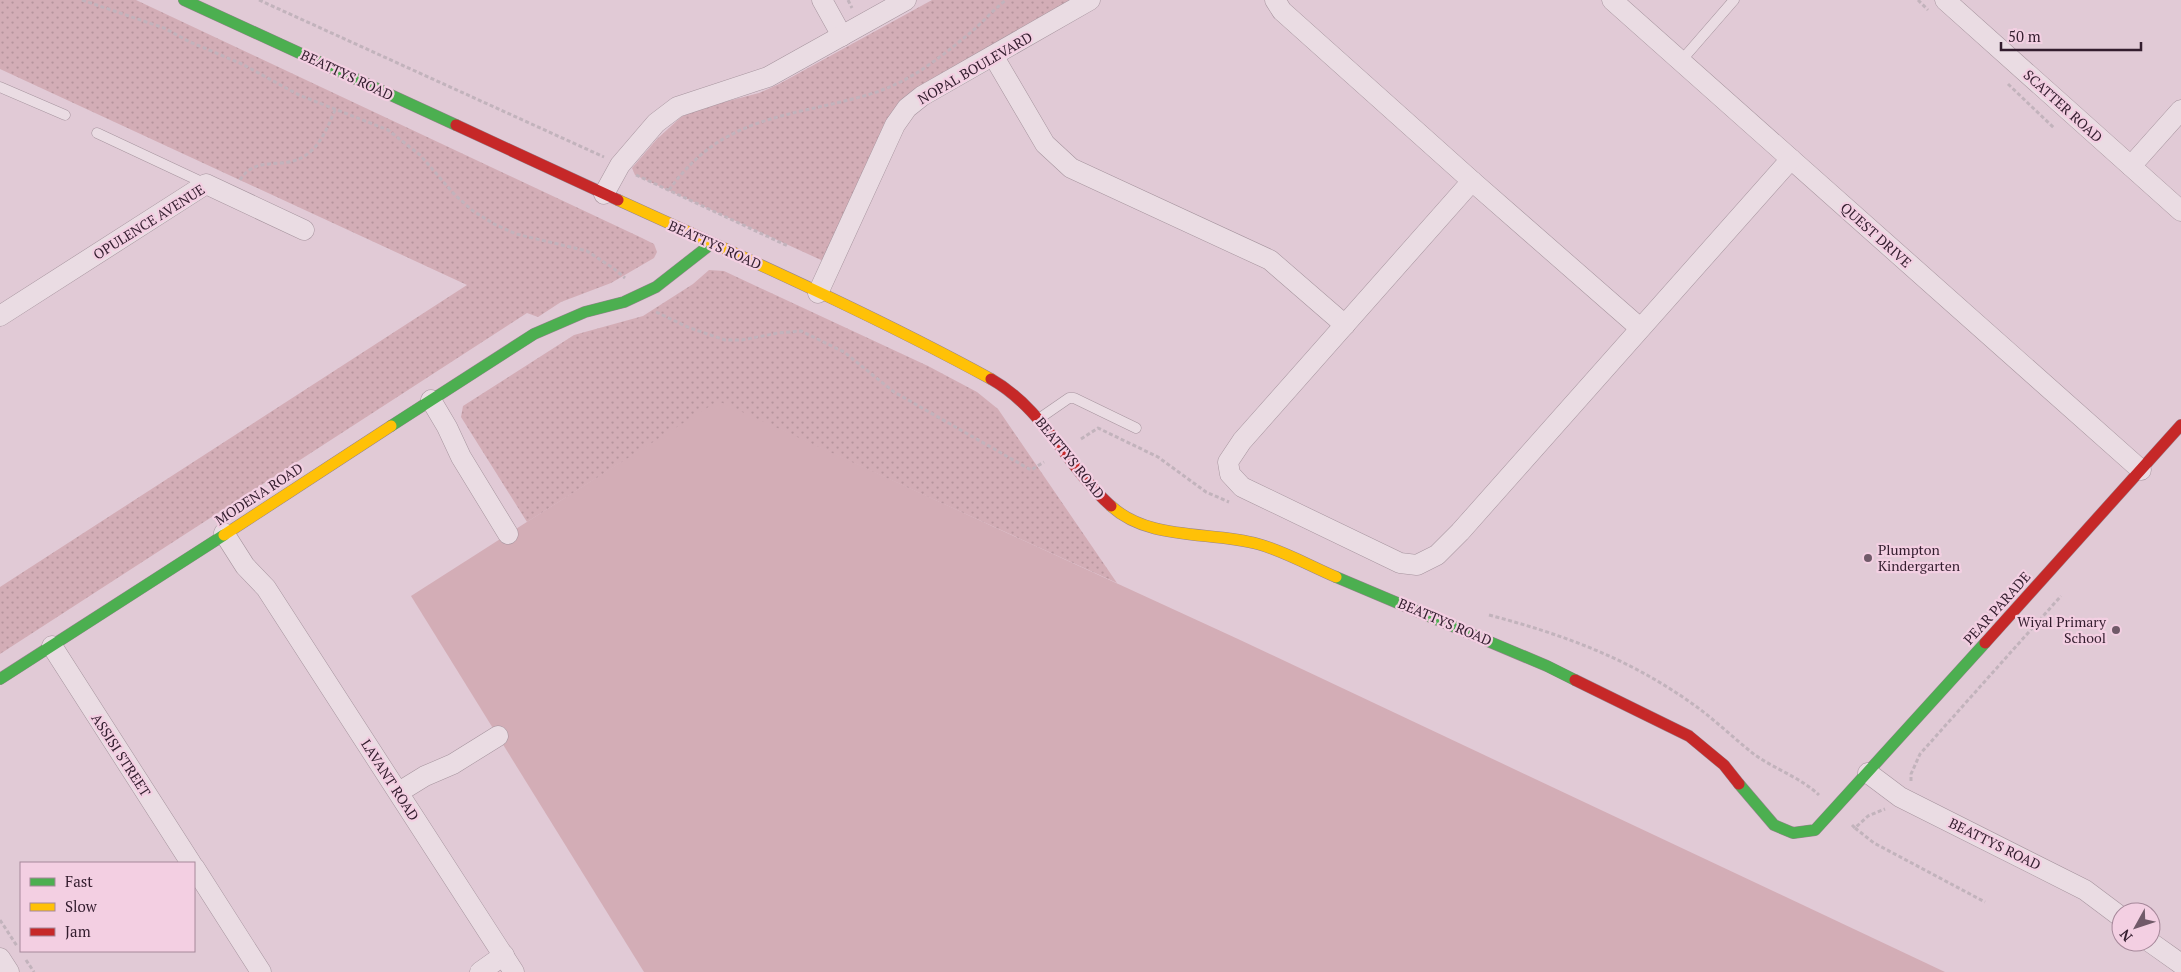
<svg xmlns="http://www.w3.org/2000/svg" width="2181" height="972" viewBox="0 0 2181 972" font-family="'PT Serif',serif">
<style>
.grass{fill:#d3adb6}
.park{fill:url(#park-dots)}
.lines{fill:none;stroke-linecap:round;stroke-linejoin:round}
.lane-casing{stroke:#a6949e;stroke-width:11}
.street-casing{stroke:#a6949e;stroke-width:21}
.fast-casing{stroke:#96838e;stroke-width:12}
.slow-casing{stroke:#96838e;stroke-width:12}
.jam-casing{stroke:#96838e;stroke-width:12}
.path{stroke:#c2b3bc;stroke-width:3;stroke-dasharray:4 2.5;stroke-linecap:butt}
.lane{stroke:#eadce3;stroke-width:10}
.street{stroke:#eadce3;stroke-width:20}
.fast{stroke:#4caf50;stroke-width:11}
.slow{stroke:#ffc107;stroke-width:11}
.jam{stroke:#c62828;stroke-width:11}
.poi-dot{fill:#705a69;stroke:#f3cfe2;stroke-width:2}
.labels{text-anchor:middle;stroke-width:4.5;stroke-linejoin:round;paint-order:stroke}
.street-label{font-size:14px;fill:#331d2e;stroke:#f3cfe2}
.poi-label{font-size:14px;fill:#331d2e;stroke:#f3cfe2;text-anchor:start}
</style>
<defs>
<pattern id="park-dots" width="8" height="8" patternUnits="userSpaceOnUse" patternTransform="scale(1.25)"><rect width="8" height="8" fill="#d3adb6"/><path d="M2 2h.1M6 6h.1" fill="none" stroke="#b6949d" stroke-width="1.8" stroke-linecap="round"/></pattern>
</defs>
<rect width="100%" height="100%" fill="#e1cad6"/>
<polygon class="grass" points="718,400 1238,639 1945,972 644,972 411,596"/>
<g class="park">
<polygon points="0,0 136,0 642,238 654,244 657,252 654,258 611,283 561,302 538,317 527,313 0,654 0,587 467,285 0,69"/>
<polygon points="932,0 1090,0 907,108 832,265 635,175 632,168 657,139 681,117 701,108 759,93 779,84"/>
<polygon points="709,270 724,271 928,366 977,392 998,409 1117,583 718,401 527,522 461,417 463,406 574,335 643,316 693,284"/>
</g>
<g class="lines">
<g class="lane-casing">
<g id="lane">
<polyline points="1681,61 1734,0"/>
<polyline points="0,87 65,115"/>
<polyline points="97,133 206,184"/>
<polyline points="1040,418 1069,398 1074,398 1136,428"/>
</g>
</g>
<g class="street-casing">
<g id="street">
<polyline points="822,0 842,36"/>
<polyline points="1275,0 1282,11 1472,181 1640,328"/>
<polyline points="1612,0 2141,470"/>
<polyline points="1945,0 2181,211"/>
<polyline points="994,57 1045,144 1071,168 1270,260 1345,325"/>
<polyline points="2131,166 2181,110"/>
<polyline points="1472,181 1242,441 1228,462 1230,474 1242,487 1400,563 1417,565 1437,555 1460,532 1791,159"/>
<polyline points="604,194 620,165 656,123 677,107 768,77 906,0"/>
<polyline points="818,293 895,125 907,108 922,96 1090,0"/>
<polyline points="0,316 206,184 304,230"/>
<polyline points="431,400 447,427 461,457 508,534"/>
<polyline points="224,533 245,566 266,588 514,972"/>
<polyline points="52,646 191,863"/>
<polyline points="1868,773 1900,797 2085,890 2121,917"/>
<polyline points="399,792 425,776 453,764 498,736"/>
<polyline points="194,867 261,972"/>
<polyline points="2150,942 2181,964"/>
<polyline points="0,958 9,972"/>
<polyline points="480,972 504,955"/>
</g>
</g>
<g class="fast-casing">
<g id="fast">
<polyline points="184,0 456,125"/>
<polyline points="391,426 534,334 585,312 624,302 656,287 711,244"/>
<polyline points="1336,577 1547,666 1575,680"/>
<polyline points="0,679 224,535"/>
<polyline points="1739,784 1774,825 1793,833 1815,830 1985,643"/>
</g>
</g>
<g class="slow-casing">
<g id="slow">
<path d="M618,200C743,257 870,313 991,379"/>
<path d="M1111,506C1149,541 1210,531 1258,544C1284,551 1310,566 1336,577"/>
<polyline points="224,535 391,426"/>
</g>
</g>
<g class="jam-casing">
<g id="jam">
<polyline points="456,125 618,200"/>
<path d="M991,379C1044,409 1067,467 1111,506"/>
<polyline points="1985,643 2181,425"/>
<polyline points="1575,680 1689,736 1724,765 1739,784"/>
</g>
</g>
<g class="path">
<polyline points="82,0 164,28 190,42 242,64 299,95 388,130 420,155 455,195 473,211 494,224 516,234 587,251 613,268 625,278"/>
<polyline points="259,0 604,157"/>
<polyline points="848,0 852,8"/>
<polyline points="1918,0 1928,10"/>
<polyline points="2008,84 2054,128"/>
<polyline points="636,175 788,246"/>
<path d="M240,180C256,154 284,171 306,155C321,145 328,126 335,110"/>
<path d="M669,190C714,128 762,120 832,104C853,99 875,94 894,85C921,73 947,52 970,33C982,23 993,10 1006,0"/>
<polyline points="656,312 690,328 725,340 742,340 778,333 801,331 844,352 894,392 1031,470 1044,462"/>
<polyline points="1081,439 1098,428 1158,457 1206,492 1229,502"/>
<path d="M1489,615C1561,634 1625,657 1687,700C1711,716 1732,737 1755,755C1775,769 1801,778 1819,795"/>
<polyline points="1911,781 1911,774 1920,754 2061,596"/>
<polyline points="1852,825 1855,828 1868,816 1885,809"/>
<polyline points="1855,828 1874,843 1985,902"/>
<polyline points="0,920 17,946"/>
<polyline points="26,960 34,972"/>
</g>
<use href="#lane" class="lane"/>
<use href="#street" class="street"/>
<use href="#fast" class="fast"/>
<use href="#slow" class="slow"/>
<use href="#jam" class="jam"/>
</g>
<g class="poi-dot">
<circle cx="1868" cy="558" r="5"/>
<circle cx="2116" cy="630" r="5"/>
</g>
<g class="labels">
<g class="street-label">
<text transform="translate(975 68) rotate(-30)" y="5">NOPAL BOULEVARD</text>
<text transform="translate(347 75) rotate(25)" y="5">BEATTYS ROAD</text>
<text transform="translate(2063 106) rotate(42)" y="5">SCATTER ROAD</text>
<text transform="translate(149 222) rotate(-32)" y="5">OPULENCE AVENUE</text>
<text transform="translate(1876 235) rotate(42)" y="5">QUEST DRIVE</text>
<text transform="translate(715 245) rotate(24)" y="5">BEATTYS ROAD</text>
<text transform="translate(1070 458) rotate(51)" y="5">BEATTYS ROAD</text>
<text transform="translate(259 494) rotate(-33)" y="5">MODENA ROAD</text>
<text transform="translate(1997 608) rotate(-48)" y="5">PEAR PARADE</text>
<text transform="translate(1445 622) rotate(23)" y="5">BEATTYS ROAD</text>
<text transform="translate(121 755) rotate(57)" y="5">ASSISI STREET</text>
<text transform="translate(390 780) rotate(57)" y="5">LAVANT ROAD</text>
<text transform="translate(1995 844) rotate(26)" y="5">BEATTYS ROAD</text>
</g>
<g class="poi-label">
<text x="1878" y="555">Plumpton<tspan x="1878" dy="16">Kindergarten</tspan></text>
<text x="2106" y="627" text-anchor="end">Wiyal Primary<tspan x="2106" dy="16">School</tspan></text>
</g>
</g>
<rect x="20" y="862" width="175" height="90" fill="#f3cfe2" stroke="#a6889a"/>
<rect x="30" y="878" width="25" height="8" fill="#4caf50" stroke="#a6889a"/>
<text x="65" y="887" font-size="15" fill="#331d2e">Fast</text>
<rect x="30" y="903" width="25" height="8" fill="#ffc107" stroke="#a6889a"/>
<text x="65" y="912" font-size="15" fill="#331d2e">Slow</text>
<rect x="30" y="928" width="25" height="8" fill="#c62828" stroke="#a6889a"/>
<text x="65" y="937" font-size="15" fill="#331d2e">Jam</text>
<g transform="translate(2136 927) rotate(230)"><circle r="24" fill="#f3cfe2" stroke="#a6889a"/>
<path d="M0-4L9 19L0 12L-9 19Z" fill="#705a69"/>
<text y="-8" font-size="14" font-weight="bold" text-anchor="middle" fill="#331d2e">N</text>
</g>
<path d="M2001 42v8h140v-8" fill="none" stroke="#331d2e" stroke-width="2.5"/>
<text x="2008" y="42" font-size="15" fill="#331d2e" stroke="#f3cfe2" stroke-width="4" paint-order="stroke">50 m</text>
</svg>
